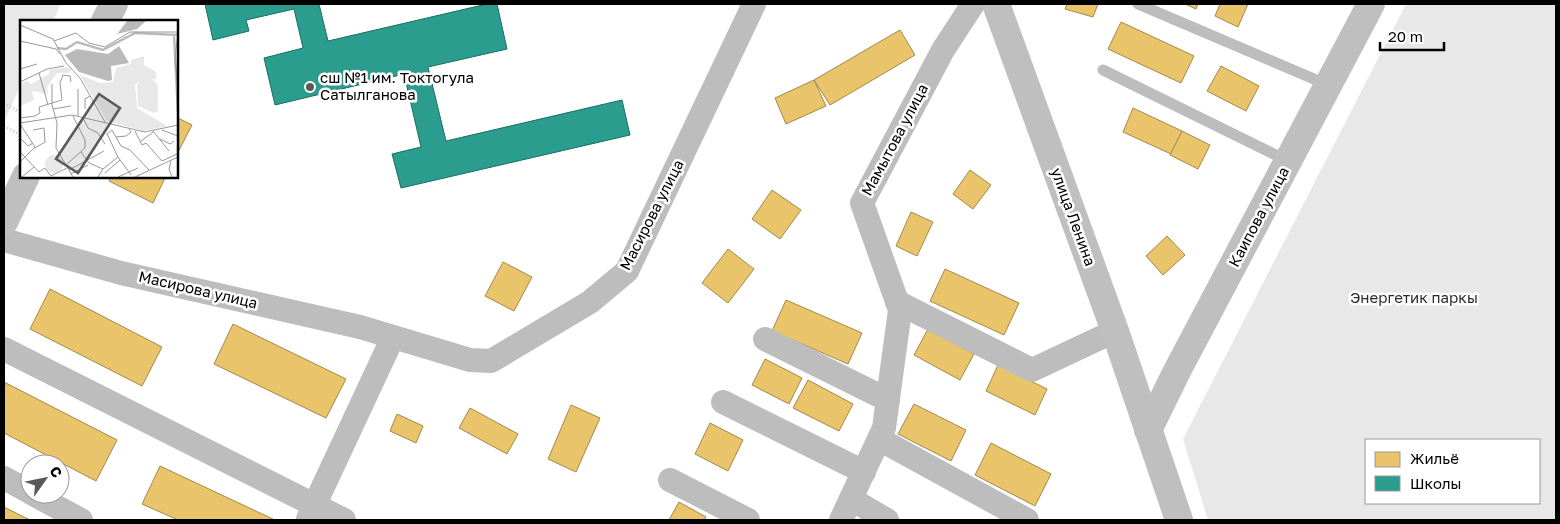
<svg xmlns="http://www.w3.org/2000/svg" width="1560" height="524" viewBox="0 0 1560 524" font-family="'Golos Text',sans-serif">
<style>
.green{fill:#e8e8e8;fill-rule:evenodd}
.homes{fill:#e9c46a;stroke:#a3894a}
.schools{fill:#2a9d8f;stroke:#1d6e64}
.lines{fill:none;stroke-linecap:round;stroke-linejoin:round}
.path{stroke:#c2c2c2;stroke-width:3;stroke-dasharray:1 2.5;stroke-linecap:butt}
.lane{stroke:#bdbdbd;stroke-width:11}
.street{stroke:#bdbdbd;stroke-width:24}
.secondary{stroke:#bfbfbf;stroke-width:28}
.poi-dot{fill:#595959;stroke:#fff;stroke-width:2}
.labels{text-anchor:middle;stroke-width:5;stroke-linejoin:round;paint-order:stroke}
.poi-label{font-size:15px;fill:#000;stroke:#fff;text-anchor:start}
.street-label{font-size:15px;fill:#000;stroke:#fff}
.park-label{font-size:15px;fill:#2c2c2c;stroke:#fff}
.inset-river{fill:none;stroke:#bababa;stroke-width:2.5}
.inset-road{fill:none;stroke:#999;stroke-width:1}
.view{fill:#595959;fill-opacity:0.15;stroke:#595959;stroke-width:2.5}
.inset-edge{fill:none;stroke:#000;stroke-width:2.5}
</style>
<rect width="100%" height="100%" fill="#fff"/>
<g class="green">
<polygon points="4,4 61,4 53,21 21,21 21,85 4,121"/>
<path d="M1406,4H1556V520H1208L1183,439ZM1366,440H1539V503H1366Z"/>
</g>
<g class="homes">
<polygon points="1067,4 1098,4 1093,17 1065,9"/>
<polygon points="1185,4 1198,4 1196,9"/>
<polygon points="1220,4 1248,4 1238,27 1215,16"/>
<polygon points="1121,22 1194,56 1181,83 1108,49"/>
<polygon points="900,30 915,55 830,105 814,80"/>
<polygon points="1221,66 1259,86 1246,111 1207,91"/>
<polygon points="814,80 826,106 786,124 775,98"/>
<polygon points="1133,108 1182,131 1171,154 1123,132"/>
<polygon points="176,117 192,125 176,156"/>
<polygon points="1182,131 1210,145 1198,169 1170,155"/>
<polygon points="970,170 991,185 973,209 953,194"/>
<polygon points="112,176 166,176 153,203 109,181"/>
<polygon points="772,190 801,210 780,239 752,219"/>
<polygon points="911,212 933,222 917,256 896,246"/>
<polygon points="1167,236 1185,255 1163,275 1146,256"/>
<polygon points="728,249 754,269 728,303 702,283"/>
<polygon points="503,262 532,277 514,311 485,296"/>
<polygon points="945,269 1019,303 1004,335 930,301"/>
<polygon points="50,289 162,347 142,386 30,329"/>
<polygon points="786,300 862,333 848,364 772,331"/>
<polygon points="233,324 346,379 326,418 214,364"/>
<polygon points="928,329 974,354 960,380 914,355"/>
<polygon points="765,359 802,378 789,404 752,385"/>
<polygon points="998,365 1047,389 1035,415 986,391"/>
<polygon points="808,380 853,404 839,431 793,408"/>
<polygon points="4,382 117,440 96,481 4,433"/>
<polygon points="914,404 966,430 951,461 898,434"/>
<polygon points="571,405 600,418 576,472 548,459"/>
<polygon points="470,408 518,434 507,454 459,428"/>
<polygon points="397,414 423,426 416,443 390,431"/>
<polygon points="710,423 743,440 728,471 695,454"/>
<polygon points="991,443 1051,474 1035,506 975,475"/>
<polygon points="160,466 275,520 178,520 142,504"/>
<polygon points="679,502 706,517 704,520 669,520"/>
<polygon points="4,507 30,520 4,520"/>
</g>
<polygon class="schools" points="205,4 319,4 328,41 487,4 497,4 507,49 428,67 446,141 622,100 630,135 401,188 392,154 421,147 404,74 275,105 264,58 303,48 294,9 246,20 249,31 213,40"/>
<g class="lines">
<g class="path">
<polyline points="4,103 21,113"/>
<polyline points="4,126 21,135"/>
</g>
<g class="lane">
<polyline points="1138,4 1328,85"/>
<polyline points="1103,70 1288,161"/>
</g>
<g class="street">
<polyline points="4,240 121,273 360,327 470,360 491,361 590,302 627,271 754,4"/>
<polyline points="897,302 1032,370 1115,331"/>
<polyline points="765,339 888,400"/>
<polyline points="4,349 344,520"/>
<polyline points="723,402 864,472"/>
<polyline points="879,439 1027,520"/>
<polyline points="4,478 30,492"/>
<polyline points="670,480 748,520"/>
<polyline points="33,494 81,520"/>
<polyline points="851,499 887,520"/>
<polyline points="308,519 393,337"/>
<polyline points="841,520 884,428 900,310 862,203 943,50 973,4"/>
</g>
<g class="secondary">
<polyline points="996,4 1115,331 1179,520"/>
<polyline points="105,21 114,4"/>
<polyline points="4,222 26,176"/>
<polyline points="1148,430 1177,371 1371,4"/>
</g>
</g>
<circle class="poi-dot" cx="310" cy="87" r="5"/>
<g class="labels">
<g class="poi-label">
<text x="320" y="83">сш №1 им. Токтогула<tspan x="320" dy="17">Сатылганова</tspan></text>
</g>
<g class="street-label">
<text transform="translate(895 140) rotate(-62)" y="5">Мамытова улица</text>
<text transform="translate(652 215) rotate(-63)" y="5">Масирова улица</text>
<text transform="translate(1073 217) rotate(70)" y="5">улица Ленина</text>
<text transform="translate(1259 217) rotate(-62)" y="5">Каипова улица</text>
<text transform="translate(198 290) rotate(13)" y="5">Масирова улица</text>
</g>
<g class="park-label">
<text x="1414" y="303">Энергетик паркы</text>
</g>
</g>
<g transform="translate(20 20)">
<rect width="158" height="158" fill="#fff"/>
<path d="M124,36V45L136,52V59H132L138,65V91L134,93L118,86L117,64L121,60L115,64L117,88L147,106L124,111L87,101L60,55L80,63L93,62L96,48L111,44V40ZM46,47L51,49L49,53H37L27,67L28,74L12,71L14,80L0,86V64L7,61L11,64L29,54V50ZM25 144a9 9 0 1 1 18 0a9 9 0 1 1-18 0Z" fill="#e8e8e8"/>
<path d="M108,0H127L117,9L97,14ZM99,26L109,43L91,46L92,60L88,61L59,52L45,35L57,29L88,34Z" fill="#bababa"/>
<path class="inset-river" d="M154,15L158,92M37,28L46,29L57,22L83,30L115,13L158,15"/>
<path class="inset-road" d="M0,5L33,19L46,43M158,12L155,39L158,70M0,21L36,29L40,34M34,21L56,13L69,23L85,27L110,12H158M46,43L60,58L85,102M0,49L17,44M19,53L28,85M0,62L27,49L44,46M32,64V85L37,103L36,128L53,157M58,69V96M33,89L51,86M65,89V79L70,76M0,98L15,96L20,93L19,87L42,80L40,63L43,55L50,56L51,62M63,98L68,108L78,113L85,124M0,103L52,95L125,112L158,105M0,104L15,127L0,142M13,110L24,108L25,122L15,128M142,110L158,116M115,111L122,125L126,123L142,141L157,134M133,111L149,131M96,117L106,116L111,112L109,109M0,118L8,126L13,123M140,119L150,124L154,121M120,122L133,112M0,132L19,152L25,148L31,156L47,148M61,132L69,143L83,149L78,157M98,137L87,114L92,110L101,126L110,130L129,150M151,141L149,149L152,157M46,145L65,128V120L53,96M83,149L98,137L111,155M49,150L84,131M85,153L100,140M51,154L68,145M2,157L14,147M98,157L118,148M115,157L158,137"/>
<path class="view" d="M79,74L100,88L58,153L36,139Z"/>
<rect width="158" height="158" class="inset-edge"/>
</g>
<rect width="1560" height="524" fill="none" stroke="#000000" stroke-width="10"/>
<rect x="1365" y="439" width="175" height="65" fill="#ffffff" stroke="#999999"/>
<rect x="1375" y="452" width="25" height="15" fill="#e9c46a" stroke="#999999"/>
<text x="1410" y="464" font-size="15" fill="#000000">Жильё</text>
<rect x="1375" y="476" width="25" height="15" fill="#2a9d8f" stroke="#999999"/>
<text x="1410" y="489" font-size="15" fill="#000000">Школы</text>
<g transform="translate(45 479) rotate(57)"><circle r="24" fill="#ffffff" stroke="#999999"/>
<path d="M0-4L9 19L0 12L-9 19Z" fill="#595959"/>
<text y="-8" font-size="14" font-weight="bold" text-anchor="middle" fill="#000000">С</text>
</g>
<path d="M1380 42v8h64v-8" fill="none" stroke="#000000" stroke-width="2.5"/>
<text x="1388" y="42" font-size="15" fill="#000000" stroke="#ffffff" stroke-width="4" paint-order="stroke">20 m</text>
</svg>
